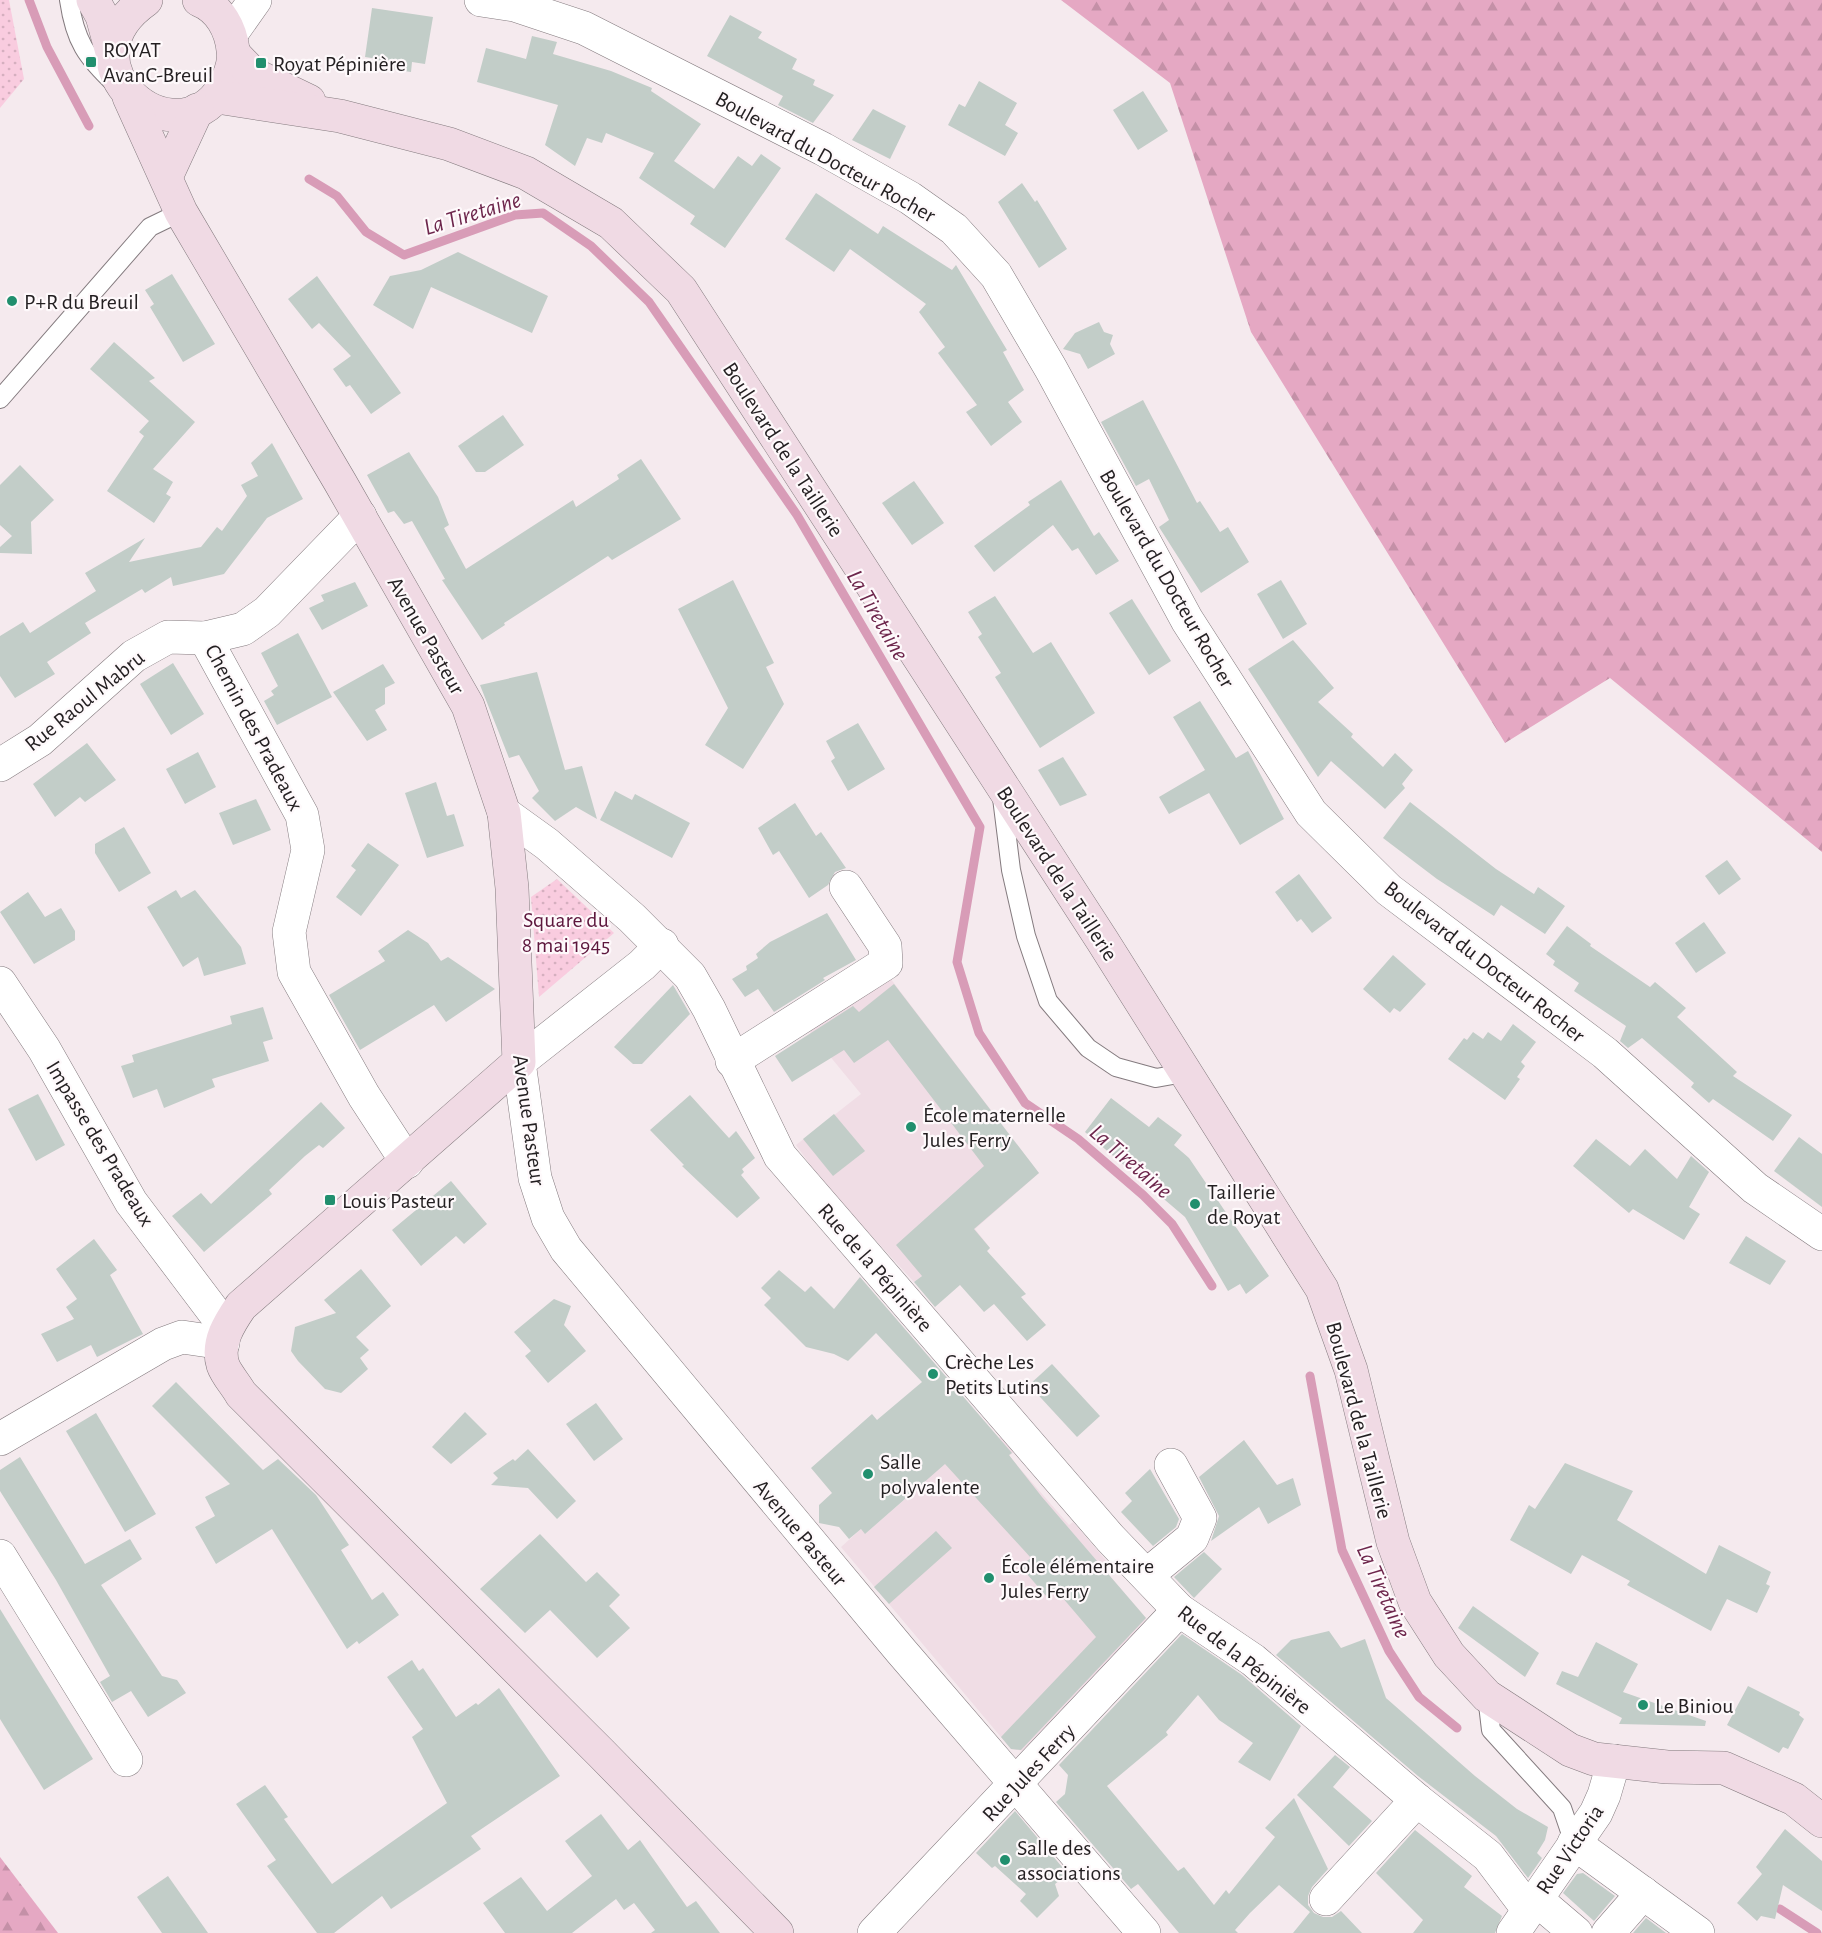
<svg xmlns="http://www.w3.org/2000/svg" width="1822" height="1933" viewBox="0 0 1822 1933" font-family="'Alegreya Sans',sans-serif">
<style>
.built{fill:#f0dde5}
.forest{fill:url(#forest-firs)}
.park{fill:url(#park-dots)}
.lines{fill:none;stroke-linecap:round;stroke-linejoin:round}
.stream{stroke:#d89cb7;stroke-width:9}
.building{fill:#c2cdc8}
.service-casing{stroke:#847b7f;stroke-width:20}
.minor-casing{stroke:#847b7f;stroke-width:34}
.secondary-casing{stroke:#847b7f;stroke-width:34}
.service{stroke:#fff;stroke-width:18}
.minor{stroke:#fff;stroke-width:33}
.secondary{stroke:#f0dae4;stroke-width:33}
.poi-dot{fill:#218f6e;stroke:#fef9fb;stroke-width:2}
.labels{text-anchor:middle;stroke-width:4.5;stroke-linejoin:round;paint-order:stroke}
.poi-label{font-size:22px;fill:#231f21;stroke:#fef9fb;text-anchor:start}
.street-label{font-size:22px;fill:#231f21;stroke:#fef9fb}
.park-label{font-size:22px;fill:#5d173d;stroke:#fef9fb}
.water-label{font-size:24px;font-style:italic;fill:#6d264c;stroke:#fef9fb}
</style>
<defs>
<pattern id="forest-firs" width="22" height="20" patternUnits="userSpaceOnUse" patternTransform="scale(1.5)"><rect width="22" height="20" fill="#e5a8c3"/><path d="M5 1l3.5 6h-7zM16 11l3.5 6h-7z" fill="#c490a7"/></pattern>
<pattern id="park-dots" width="8" height="8" patternUnits="userSpaceOnUse" patternTransform="scale(1.5)"><rect width="8" height="8" fill="#f9ccdf"/><path d="M2 2h.1M6 6h.1" fill="none" stroke="#d5afbf" stroke-width="1.8" stroke-linecap="round"/></pattern>
</defs>
<rect width="100%" height="100%" fill="#f5eaee"/>
<g class="built">
<polygon points="887,974 1039,1173 975,1229 990,1248 949,1284 933,1267 914,1282 824,1184 796,1145 861,1094 805,1026"/>
<polygon points="1004,1434 1017,1449 1009,1456 1069,1525 1073,1522 1109,1564 1103,1568 1147,1619 1025,1751 1011,1749 841,1547 861,1529 866,1533 926,1481 914,1466 996,1440"/>
</g>
<g class="forest">
<polygon points="1061,0 1822,0 1822,852 1610,678 1505,743 1251,332 1170,83"/>
<polygon points="0,1857 58,1933 0,1933"/>
</g>
<g class="park">
<polygon points="0,0 9,0 24,79 0,108"/>
<polygon points="557,879 614,933 539,997 531,897"/>
</g>
<g class="lines">
<g class="stream">
<polyline points="29,0 47,47 89,126"/>
<polyline points="309,179 337,196 366,232 404,255 515,215 543,213 591,246 649,302 797,515 980,827 957,962 979,1033 1025,1103 1078,1139 1143,1195 1172,1224 1212,1286"/>
<polyline points="1310,1376 1342,1550 1389,1651 1419,1697 1457,1728"/>
<polyline points="1780,1909 1817,1933"/>
</g>
</g>
<g class="building">
<polygon points="372,8 433,17 425,64 412,62 411,72 377,67 378,59 365,57"/>
<polygon points="730,15 762,32 758,38 797,59 792,69 815,80 813,85 834,95 813,123 778,105 783,96 707,56"/>
<polygon points="532,36 557,42 553,54 611,71 652,88 651,91 701,124 674,161 714,189 738,156 752,166 761,154 781,168 725,248 690,224 695,216 639,178 654,153 606,133 602,143 587,138 575,166 545,145 558,105 477,82 486,48 526,59"/>
<polygon points="979,81 1017,103 1005,125 1018,133 1005,156 948,125 959,104 965,107"/>
<polygon points="1143,91 1168,131 1138,150 1113,110"/>
<polygon points="873,109 906,126 890,159 852,140"/>
<polygon points="1022,183 1035,202 1037,200 1067,249 1039,268 998,202"/>
<polygon points="816,193 878,234 883,226 952,270 956,265 1007,350 1003,352 1024,390 1008,402 1022,422 991,446 966,412 977,405 938,353 945,347 919,312 926,304 850,249 834,272 785,239"/>
<polygon points="458,252 548,296 532,333 431,287 413,329 373,305 390,276 421,270"/>
<polygon points="172,274 215,344 183,362 150,307 154,304 145,290"/>
<polygon points="317,276 401,393 371,414 350,385 346,387 333,369 351,356 319,323 312,329 288,299"/>
<polygon points="1099,322 1104,332 1113,335 1110,344 1115,354 1088,369 1080,354 1063,349 1075,333"/>
<polygon points="114,342 155,378 149,381 195,422 153,469 173,482 166,494 171,497 154,523 107,491 144,436 139,432 149,421 90,369"/>
<polygon points="1143,400 1197,503 1200,501 1220,532 1228,527 1249,562 1201,593 1159,527 1169,520 1149,479 1136,486 1101,422"/>
<polygon points="503,415 524,445 485,472 476,472 458,446"/>
<polygon points="272,443 303,499 267,518 224,574 173,586 171,577 145,593 142,589 85,623 91,633 47,662 55,674 15,698 0,676 0,636 23,622 30,633 96,591 85,573 145,538 129,562 201,547 217,527 222,531 247,496 241,485 258,476 251,463"/>
<polygon points="409,452 438,497 449,525 444,528 466,569 573,500 576,507 619,479 617,475 641,459 681,519 612,560 608,556 504,623 505,625 482,640 442,580 445,579 412,521 404,524 394,511 388,513 367,475"/>
<polygon points="20,465 54,500 31,522 32,554 0,553 0,547 12,536 0,525 0,485"/>
<polygon points="1061,480 1094,536 1099,532 1119,561 1096,575 1078,548 1072,551 1053,525 994,572 974,546 1030,505 1028,502"/>
<polygon points="914,481 944,523 912,545 882,503"/>
<polygon points="733,580 774,663 766,667 784,704 743,769 705,745 728,708 678,609"/>
<polygon points="1281,580 1307,624 1283,639 1257,594"/>
<polygon points="355,582 368,606 322,630 309,608 324,601 321,595"/>
<polygon points="995,596 1033,653 1051,642 1095,713 1040,748 995,677 1001,673 978,637 982,634 968,612"/>
<polygon points="1132,599 1171,661 1149,675 1109,613"/>
<polygon points="298,633 332,697 277,725 264,701 274,695 271,691 278,686 261,653"/>
<polygon points="1293,640 1334,688 1318,702 1353,734 1351,737 1383,767 1395,753 1413,770 1402,784 1405,788 1385,809 1331,761 1318,777 1248,669"/>
<polygon points="173,663 204,714 171,735 140,684"/>
<polygon points="383,664 395,683 385,688 385,704 375,710 387,730 367,741 333,692"/>
<polygon points="537,672 565,770 582,766 597,819 576,807 555,821 532,798 539,791 519,755 509,758 480,685"/>
<polygon points="1200,701 1236,758 1248,751 1284,819 1240,845 1209,793 1169,814 1159,797 1205,770 1173,717"/>
<polygon points="858,723 885,769 848,791 831,761 835,758 826,741"/>
<polygon points="87,743 116,780 85,802 80,797 55,817 33,784"/>
<polygon points="198,752 216,787 185,804 166,769"/>
<polygon points="1063,757 1087,795 1060,806 1038,770"/>
<polygon points="436,782 447,816 454,814 464,846 427,858 405,793"/>
<polygon points="615,791 632,800 635,794 690,823 672,858 600,820"/>
<polygon points="256,799 271,830 233,845 219,813"/>
<polygon points="1410,802 1496,869 1534,894 1538,887 1565,906 1545,934 1501,905 1494,916 1437,879 1383,838"/>
<polygon points="795,803 816,836 821,832 846,868 835,872 828,885 809,898 779,851 773,855 758,828"/>
<polygon points="124,827 151,873 119,892 95,853 95,844"/>
<polygon points="368,843 399,865 361,916 336,897 356,870 351,866"/>
<polygon points="1727,860 1741,879 1719,895 1705,876"/>
<polygon points="1299,874 1332,918 1312,933 1301,919 1297,922 1275,892"/>
<polygon points="176,890 181,898 195,890 241,947 246,964 204,976 198,957 183,967 147,907"/>
<polygon points="28,892 45,917 61,908 75,931 75,940 34,964 0,912"/>
<polygon points="827,913 856,960 823,978 825,980 774,1012 758,989 745,997 732,979 747,970 746,966 758,958 756,954 770,942"/>
<polygon points="1704,922 1726,953 1696,973 1675,943"/>
<polygon points="1567,926 1591,944 1590,946 1650,987 1655,982 1686,1008 1677,1017 1737,1072 1733,1076 1792,1115 1773,1141 1713,1099 1709,1103 1691,1087 1694,1083 1642,1038 1628,1048 1620,1041 1626,1026 1574,991 1579,983 1553,965 1555,961 1546,954"/>
<polygon points="408,930 428,943 441,961 448,957 495,989 446,1022 434,1005 360,1050 329,995 385,961 378,951"/>
<polygon points="1393,955 1426,984 1400,1012 1394,1008 1390,1013 1363,989"/>
<polygon points="894,984 1039,1173 974,1229 990,1248 987,1251 1026,1294 1021,1297 1046,1325 1027,1341 994,1304 984,1312 960,1285 935,1307 914,1282 922,1276 896,1245 984,1166 888,1040 854,1063 844,1050 792,1082 775,1056 853,1006 859,1012"/>
<polygon points="673,985 690,1014 642,1064 633,1064 614,1047"/>
<polygon points="263,1007 273,1039 263,1042 269,1061 212,1079 215,1087 164,1108 157,1089 133,1098 121,1066 134,1062 132,1055 232,1024 230,1016"/>
<polygon points="1513,1024 1536,1042 1521,1062 1525,1066 1517,1077 1520,1079 1505,1100 1448,1059 1464,1038 1467,1040 1473,1032 1483,1039 1488,1032 1501,1041"/>
<polygon points="38,1094 65,1145 36,1161 8,1109"/>
<polygon points="690,1095 729,1138 736,1131 755,1158 742,1169 744,1172 741,1175 760,1198 737,1218 682,1166 684,1165 650,1130"/>
<polygon points="1111,1098 1149,1127 1158,1117 1182,1135 1174,1145 1189,1158 1269,1276 1246,1294 1240,1284 1228,1291 1185,1217 1085,1132"/>
<polygon points="321,1102 345,1128 323,1148 319,1145 305,1156 269,1190 272,1194 204,1252 172,1216 201,1193 211,1204"/>
<polygon points="834,1114 865,1151 833,1176 803,1139"/>
<polygon points="1799,1137 1822,1154 1822,1207 1774,1171"/>
<polygon points="1596,1139 1630,1166 1645,1149 1677,1179 1691,1156 1709,1172 1689,1207 1700,1214 1684,1240 1633,1209 1629,1213 1573,1166"/>
<polygon points="451,1181 487,1224 464,1244 456,1236 421,1266 392,1230"/>
<polygon points="1746,1236 1786,1261 1770,1285 1729,1263"/>
<polygon points="94,1239 117,1270 110,1275 143,1334 97,1357 91,1345 57,1362 41,1334 74,1319 66,1307 77,1299 56,1269"/>
<polygon points="361,1269 391,1306 356,1337 369,1350 360,1358 368,1369 341,1393 325,1389 298,1361 291,1351 295,1327 336,1313 324,1300"/>
<polygon points="779,1270 805,1292 811,1286 834,1309 860,1277 1012,1453 1009,1455 1042,1497 1146,1618 1021,1750 1011,1749 1001,1737 1096,1637 1056,1590 1047,1597 1020,1566 1031,1558 945,1464 865,1534 861,1529 849,1539 839,1527 819,1523 819,1505 832,1493 811,1468 872,1414 877,1420 922,1382 876,1333 848,1361 834,1354 806,1347 764,1305 771,1298 761,1288"/>
<polygon points="554,1299 571,1306 564,1325 586,1351 548,1383 525,1356 531,1351 514,1332"/>
<polygon points="1052,1364 1100,1416 1077,1437 1029,1385"/>
<polygon points="176,1382 263,1470 278,1459 316,1495 349,1545 341,1550 372,1600 383,1592 399,1615 359,1644 357,1641 347,1649 272,1529 216,1564 195,1527 215,1516 205,1497 230,1484 152,1406"/>
<polygon points="596,1403 623,1439 594,1461 566,1424"/>
<polygon points="465,1412 487,1434 451,1464 432,1447"/>
<polygon points="96,1413 156,1514 125,1532 66,1431"/>
<polygon points="1244,1440 1277,1485 1293,1478 1301,1505 1268,1524 1259,1507 1211,1541 1219,1516 1199,1477"/>
<polygon points="528,1449 576,1501 557,1519 528,1488 491,1485 498,1478 493,1473 513,1459 515,1461"/>
<polygon points="20,1457 85,1564 130,1539 142,1559 101,1585 162,1676 177,1680 186,1693 148,1717 131,1691 112,1702 100,1682 110,1676 56,1580 0,1491 0,1470"/>
<polygon points="1565,1463 1633,1491 1617,1520 1706,1574 1719,1545 1771,1572 1766,1584 1770,1586 1757,1613 1727,1599 1711,1631 1627,1585 1630,1581 1582,1555 1571,1574 1510,1540 1529,1505 1535,1509"/>
<polygon points="1150,1469 1179,1519 1176,1527 1153,1546 1121,1512 1132,1501 1125,1493"/>
<polygon points="936,1531 952,1548 889,1604 874,1587"/>
<polygon points="540,1534 586,1582 597,1572 620,1595 609,1606 630,1628 597,1658 550,1610 525,1633 480,1589"/>
<polygon points="1204,1552 1222,1569 1194,1598 1174,1577"/>
<polygon points="1473,1606 1539,1653 1525,1677 1458,1628"/>
<polygon points="0,1609 93,1759 44,1790 0,1719"/>
<polygon points="1329,1631 1341,1648 1365,1639 1386,1698 1475,1776 1517,1809 1548,1827 1545,1840 1537,1853 1542,1858 1528,1878 1496,1836 1418,1776 1276,1655 1291,1640"/>
<polygon points="1182,1634 1242,1675 1301,1726 1270,1781 1238,1762 1253,1743 1219,1720 1198,1695 1166,1732 1168,1735 1107,1786 1178,1871 1184,1867 1214,1905 1226,1890 1229,1894 1275,1837 1265,1828 1294,1798 1328,1869 1312,1887 1308,1896 1308,1905 1314,1913 1323,1917 1332,1917 1341,1911 1362,1933 1293,1933 1310,1912 1279,1885 1250,1913 1235,1930 1238,1933 1179,1933 1138,1884 1131,1889 1056,1802 1065,1794 1068,1775 1059,1765"/>
<polygon points="1596,1642 1638,1664 1623,1692 1706,1721 1705,1726 1619,1724 1622,1718 1556,1684 1562,1671 1578,1677"/>
<polygon points="412,1660 419,1671 423,1668 456,1717 476,1703 478,1705 499,1688 560,1776 471,1836 481,1849 391,1909 382,1896 334,1933 317,1933 267,1866 276,1860 236,1804 265,1785 288,1817 284,1819 332,1884 447,1803 412,1737 423,1729 387,1677"/>
<polygon points="1748,1686 1800,1712 1799,1715 1804,1719 1788,1749 1783,1747 1779,1753 1727,1725"/>
<polygon points="1335,1755 1350,1767 1333,1787 1372,1821 1349,1846 1297,1795"/>
<polygon points="1015,1811 1068,1874 1055,1884 1059,1896 1037,1918 1020,1901 1026,1894 995,1866 992,1868 976,1853"/>
<polygon points="601,1814 628,1850 640,1840 687,1907 696,1901 720,1933 651,1933 655,1930 634,1903 624,1910 616,1899 572,1933 505,1933 483,1903 521,1877 547,1911 592,1876 565,1841"/>
<polygon points="1785,1829 1822,1861 1822,1911 1783,1885 1775,1919 1761,1916 1757,1921 1737,1903 1762,1874 1756,1867"/>
<polygon points="1415,1830 1472,1876 1464,1887 1502,1916 1495,1933 1413,1933 1423,1920 1376,1873"/>
<polygon points="1583,1873 1615,1896 1594,1921 1563,1893 1577,1874"/>
<polygon points="168,1876 208,1933 162,1933 137,1897"/>
<polygon points="1646,1918 1666,1933 1633,1933"/>
</g>
<g class="lines">
<g class="service-casing">
<g id="service">
<path d="M69,0C75,41 86,57 116,85"/>
<polyline points="0,399 150,227 181,212"/>
<polyline points="1002,798 1011,870 1026,936 1048,1001 1088,1048 1116,1067 1156,1078 1184,1073"/>
<polyline points="1487,1696 1491,1730 1562,1808 1574,1843"/>
</g>
</g>
<g class="minor-casing">
<g id="minor">
<polyline points="481,0 515,5 584,28 823,149 910,198 954,229 996,275 1051,369 1187,620 1311,813 1389,890 1605,1053 1755,1188 1822,1234"/>
<polyline points="231,34 255,0"/>
<polyline points="205,638 302,815 308,850 289,932 294,972 364,1096 407,1162"/>
<polyline points="0,765 40,740 134,656 168,637 205,638 243,629 267,612 360,516"/>
<polyline points="504,813 547,844 632,918 690,976 709,1009 780,1156 1110,1538 1179,1610 1253,1660 1417,1800 1488,1856 1528,1909"/>
<polyline points="662,945 642,965 519,1062 535,1178 548,1218 566,1249 901,1651 1144,1933"/>
<polyline points="0,983 44,1049 131,1202 226,1328"/>
<polyline points="732,1061 886,963 885,946 846,887"/>
<polyline points="0,1439 163,1344 182,1337 223,1343"/>
<polyline points="0,1556 126,1760"/>
<polyline points="1147,1575 1192,1538 1200,1518 1171,1465"/>
<polyline points="1574,1843 1698,1933"/>
<polyline points="1326,1899 1417,1800"/>
<polyline points="1536,1899 1576,1933"/>
<polyline points="874,1933 1179,1610"/>
<polyline points="1513,1933 1596,1813 1604,1795 1614,1761"/>
<polyline points="1608,1933 1643,1893"/>
</g>
</g>
<g class="secondary-casing">
<g id="secondary">
<polyline points="93,0 102,16 112,52"/>
<path d="M146,0C55,64 174,163 222,89C229,78 235,64 233,50C231,30 220,8 199,0"/>
<polyline points="234,54 253,74 309,101"/>
<path d="M129,97L181,212L340,482L468,706L504,813L512,888L519,1062L241,1306C230,1322 216,1343 223,1365C226,1374 236,1385 241,1394L601,1753L777,1933"/>
<polyline points="217,97 340,116 449,144 526,173 611,223 681,290 1102,940 1322,1289 1351,1370 1393,1542 1415,1602 1449,1655 1487,1696 1570,1750 1594,1759 1667,1767 1724,1768 1794,1799 1822,1821"/>
<polyline points="166,177 197,110"/>
</g>
</g>
<use href="#service" class="service"/>
<use href="#minor" class="minor"/>
<use href="#secondary" class="secondary"/>
</g>
<g class="poi-dot">
<rect x="85" y="56" width="12" height="12" rx="3"/>
<rect x="255" y="57" width="12" height="12" rx="3"/>
<circle cx="12" cy="301" r="6"/>
<circle cx="911" cy="1127" r="6"/>
<rect x="324" y="1194" width="12" height="12" rx="3"/>
<circle cx="1195" cy="1204" r="6"/>
<circle cx="933" cy="1374" r="6"/>
<circle cx="868" cy="1474" r="6"/>
<circle cx="989" cy="1578" r="6"/>
<circle cx="1643" cy="1705" r="6"/>
<circle cx="1005" cy="1860" r="6"/>
</g>
<g class="labels">
<g class="poi-label">
<text x="103" y="57">ROYAT<tspan x="103" dy="25">AvanC-Breuil</tspan></text>
<text x="273" y="71">Royat Pépinière</text>
<text x="24" y="309">P+R du Breuil</text>
<text x="923" y="1122">École maternelle<tspan x="923" dy="25">Jules Ferry</tspan></text>
<text x="1207" y="1199">Taillerie<tspan x="1207" dy="25">de Royat</tspan></text>
<text x="342" y="1208">Louis Pasteur</text>
<text x="945" y="1369">Crèche Les<tspan x="945" dy="25">Petits Lutins</tspan></text>
<text x="880" y="1469">Salle<tspan x="880" dy="25">polyvalente</tspan></text>
<text x="1001" y="1573">École élémentaire<tspan x="1001" dy="25">Jules Ferry</tspan></text>
<text x="1655" y="1713">Le Biniou</text>
<text x="1017" y="1855">Salle des<tspan x="1017" dy="25">associations</tspan></text>
</g>
<g class="street-label">
<text transform="translate(826 156) rotate(29)" y="8">Boulevard du Docteur Rocher</text>
<text transform="translate(784 449) rotate(57)" y="8">Boulevard de la Taillerie</text>
<text transform="translate(1168 578) rotate(60)" y="8">Boulevard du Docteur Rocher</text>
<text transform="translate(427 635) rotate(60)" y="8">Avenue Pasteur</text>
<text transform="translate(84 700) rotate(-39)" y="8">Rue Raoul Mabru</text>
<text transform="translate(255 727) rotate(62)" y="8">Chemin des Pradeaux</text>
<text transform="translate(1058 873) rotate(57)" y="8">Boulevard de la Taillerie</text>
<text transform="translate(1485 961) rotate(38)" y="8">Boulevard du Docteur Rocher</text>
<text transform="translate(530 1120) rotate(82)" y="8">Avenue Pasteur</text>
<text transform="translate(101 1143) rotate(59)" y="8">Impasse des Pradeaux</text>
<text transform="translate(876 1267) rotate(49)" y="8">Rue de la Pépinière</text>
<text transform="translate(1360 1420) rotate(75)" y="8">Boulevard de la Taillerie</text>
<text transform="translate(801 1532) rotate(50)" y="8">Avenue Pasteur</text>
<text transform="translate(1245 1659) rotate(38)" y="8">Rue de la Pépinière</text>
<text transform="translate(1028 1772) rotate(-47)" y="8">Rue Jules Ferry</text>
<text transform="translate(1569 1849) rotate(-56)" y="8">Rue Victoria</text>
</g>
<g class="park-label">
<text x="566" y="927">Square du<tspan x="566" dy="25">8 mai 1945</tspan></text>
</g>
<g class="water-label">
<text transform="translate(472 213) rotate(-17)" y="8">La Tiretaine</text>
<text transform="translate(878 615) rotate(60)" y="8">La Tiretaine</text>
<text transform="translate(1131 1161) rotate(41)" y="8">La Tiretaine</text>
<text transform="translate(1384 1591) rotate(66)" y="8">La Tiretaine</text>
</g>
</g>
</svg>
